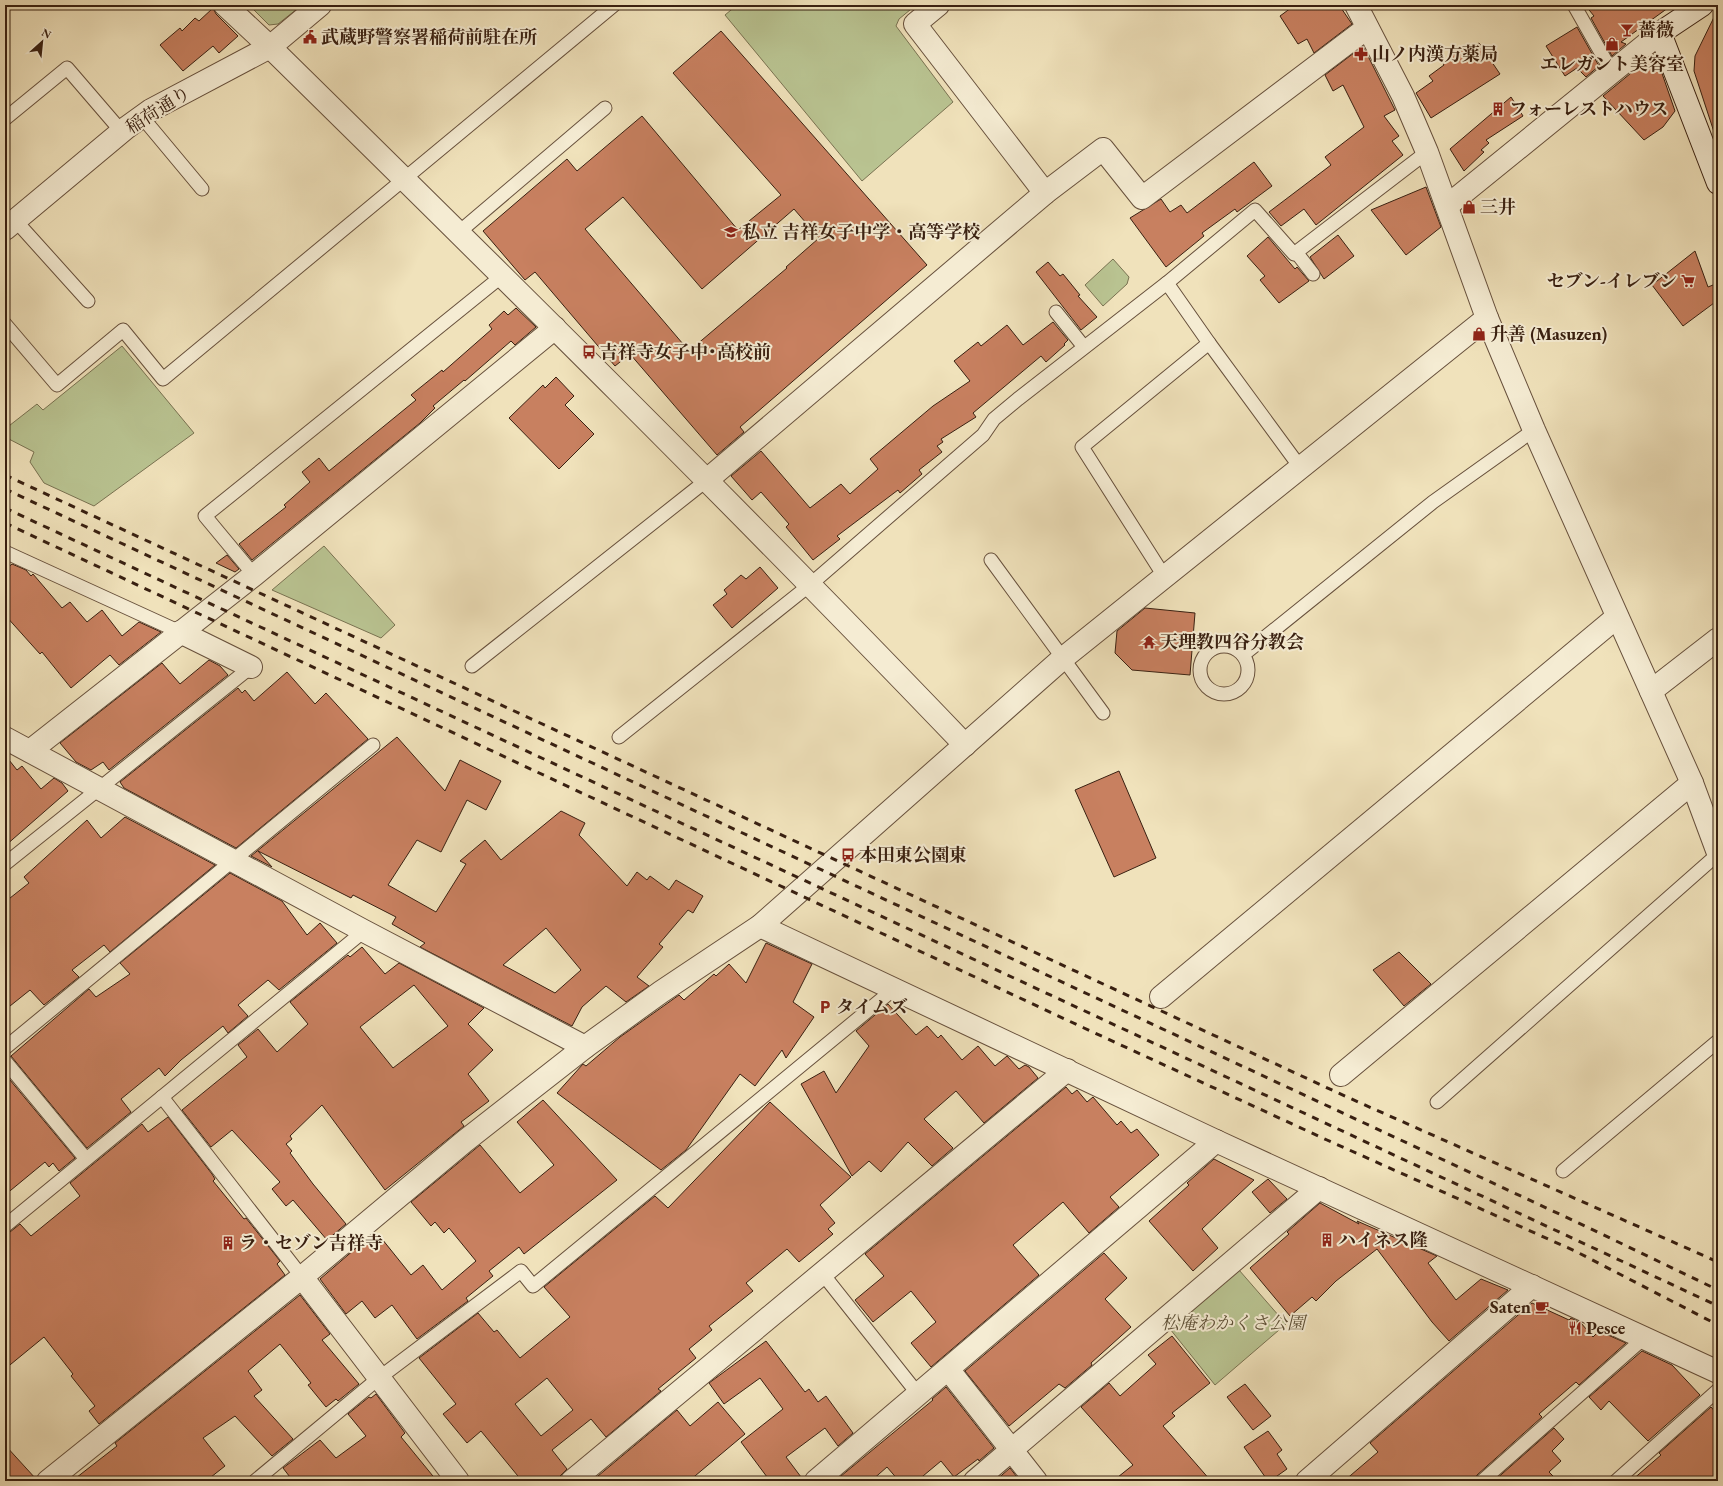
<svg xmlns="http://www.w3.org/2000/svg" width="1723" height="1486" viewBox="0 0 1723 1486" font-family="'EB Garamond','Noto Serif JP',serif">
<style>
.green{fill:#b9c391;stroke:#797251}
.building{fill:#c88060;stroke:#392011;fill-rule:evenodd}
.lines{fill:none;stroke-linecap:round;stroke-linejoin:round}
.lane-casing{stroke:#67503c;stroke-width:15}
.street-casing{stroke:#67503c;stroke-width:24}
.secondary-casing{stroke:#392011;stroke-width:24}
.lane{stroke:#f5ecd3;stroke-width:13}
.street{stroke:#f5ecd3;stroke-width:22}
.secondary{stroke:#f5ecd3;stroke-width:22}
.rail{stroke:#392011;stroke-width:3;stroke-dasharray:7 7;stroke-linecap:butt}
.labels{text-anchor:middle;stroke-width:4;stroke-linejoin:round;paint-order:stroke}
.poi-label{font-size:18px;font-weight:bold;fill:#392011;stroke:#f5ecd3;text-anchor:start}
.street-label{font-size:18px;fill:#392011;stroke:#f5ecd3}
.park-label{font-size:18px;font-style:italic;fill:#5f5137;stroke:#f5ecd3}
</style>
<rect width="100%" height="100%" fill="#f0e2bb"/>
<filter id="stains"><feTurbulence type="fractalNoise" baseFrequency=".005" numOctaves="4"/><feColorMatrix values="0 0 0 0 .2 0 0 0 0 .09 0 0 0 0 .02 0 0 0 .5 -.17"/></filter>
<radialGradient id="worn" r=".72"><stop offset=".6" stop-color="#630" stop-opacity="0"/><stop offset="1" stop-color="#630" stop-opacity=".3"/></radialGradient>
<g class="green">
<polygon points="249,5 302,5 278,24 269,25"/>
<polygon points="737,5 916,5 899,19 896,26 953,102 862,181 725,15"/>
<polygon points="1113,259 1129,277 1127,284 1103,306 1085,285"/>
<polygon points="122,346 194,433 94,506 44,483 30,462 34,452 5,437 5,429 37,404 43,410"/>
<polygon points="324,546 395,625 381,638 272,590"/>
<polygon points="1239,1270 1286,1324 1215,1385 1170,1329"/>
</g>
<g class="building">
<polygon points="1295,5 1339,5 1352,24 1314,53 1307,39 1298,44 1280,16"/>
<polygon points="1585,5 1672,5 1621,42 1626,44 1612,56 1591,18 1594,16"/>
<polygon points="213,8 216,14 238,36 219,53 213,46 183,71 160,45 180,28 182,31 195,18 199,21"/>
<polygon points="1718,9 1718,131 1714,132 1694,71 1695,56"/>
<polygon points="1577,27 1599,66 1586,77 1577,68 1565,76 1546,46"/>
<path d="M721,31L927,265L740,427L744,432L717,455L630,354L615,366L535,272L525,280L483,231L567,159L577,171L642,116L738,230L781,195L673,73ZM623,197L702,289L794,209L819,238L786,267L787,268L689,351L585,229Z"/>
<polygon points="1479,43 1500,74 1431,118 1416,93 1433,81 1429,76 1444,65 1442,62 1466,46 1468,50"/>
<polygon points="1363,46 1395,110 1384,116 1399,136 1392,141 1403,155 1316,225 1304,209 1281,226 1269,212 1331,165 1325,157 1364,127 1343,85 1333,91 1325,75"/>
<polygon points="1653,55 1656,56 1675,111 1663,127 1644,140 1603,96"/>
<polygon points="1511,97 1523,116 1486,140 1489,143 1481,150 1484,152 1464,171 1450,149"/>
<polygon points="1254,162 1272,186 1237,212 1235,209 1202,233 1204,236 1166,267 1130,218 1161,199 1170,212 1181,205 1187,213"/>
<polygon points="1426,187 1441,227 1406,255 1371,210"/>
<polygon points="1338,235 1354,256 1324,279 1310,257"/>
<polygon points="1268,237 1295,269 1297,267 1309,281 1279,303 1260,280 1265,276 1247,256"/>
<polygon points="1695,251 1708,287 1718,283 1718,300 1683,326 1652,285"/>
<polygon points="1048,262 1060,276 1063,274 1080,295 1078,296 1097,317 1081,330 1036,272"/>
<polygon points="516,308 536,327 515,345 511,341 465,381 464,380 433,406 435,408 420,423 252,560 239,544 286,507 284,505 310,482 302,472 319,458 329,471 416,400 411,395 442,370 443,372 492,329 489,325 504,311 508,315"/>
<polygon points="1053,322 1068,340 1064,344 1065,345 1046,362 1041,356 973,413 976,417 941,439 943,442 937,446 942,452 919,470 922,474 900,493 898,490 837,536 840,539 813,560 786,527 789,524 761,492 752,500 731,476 761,451 810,508 841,484 850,494 878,469 870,459 933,406 970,381 954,361 978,342 981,346 1007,325 1023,345"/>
<polygon points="556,377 574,396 565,405 594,434 559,469 509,418 543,385 545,388"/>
<polygon points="227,555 239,569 235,572 216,563"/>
<polygon points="12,564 26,570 31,576 33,574 62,608 70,602 87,622 102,610 122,636 139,622 161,632 119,665 110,655 71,688 42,652 40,654 5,615 5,570"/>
<polygon points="760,567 778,588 732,628 713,605 727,594 724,590 741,575 746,579"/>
<polygon points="1145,608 1195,613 1190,675 1132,670 1115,653 1117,631"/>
<polygon points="209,660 220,666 228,675 109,770 103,762 91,770 76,762 60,743 162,663 180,684"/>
<polygon points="287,672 315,704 326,693 368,739 236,848 124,788 120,782 238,688 242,693 245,690 254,701"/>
<path d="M397,737L445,791L460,760L501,781L486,810L467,800L441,852L417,840L388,885L436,912L466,864L460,861L485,840L501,860L561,811L585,823L579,835L627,886L637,872L647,880L650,876L669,890L676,880L703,896L693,913L688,910L659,944L663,947L637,977L649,986L626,1002L606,986L582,1007L572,1026L420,947L425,943L392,924L396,917L353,895L351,898L258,851L272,867L251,856ZM546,928L581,970L555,993L503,965Z"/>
<polygon points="5,755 17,770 22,766 41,789 54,778 62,783 68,791 5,846"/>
<polygon points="1119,771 1156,858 1114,877 1075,790"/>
<polygon points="125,817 215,865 110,952 104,945 72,970 79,977 44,1005 30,990 5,1010 5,902 29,883 24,877 87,820 101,838"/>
<polygon points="230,873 282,901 307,935 320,923 337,943 279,990 268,980 238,1005 248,1016 228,1033 223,1026 181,1060 165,1076 159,1068 121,1099 131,1112 87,1148 11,1056 89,989 96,997 130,974 120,963"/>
<polygon points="766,943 812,964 793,1002 814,1017 786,1058 782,1050 755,1086 740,1074 686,1150 661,1170 557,1093 583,1064 586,1066 620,1037 679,995 684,1000 714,974 716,976 729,964 746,983"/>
<path d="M362,947L385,974L399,963L484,1008L468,1024L493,1050L468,1074L489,1101L461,1122L464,1126L385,1190L322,1105L290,1136L292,1139L286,1144L292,1151L290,1153L313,1184L346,1224L327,1240L293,1200L286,1206L272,1189L280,1182L232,1130L211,1147L182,1110L247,1057L238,1045L258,1029L277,1052L308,1024L290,1002L348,955L350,957ZM414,985L448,1026L393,1068L360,1027Z"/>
<polygon points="1399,952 1431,984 1404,1006 1373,970"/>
<polygon points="888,1004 916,1035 927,1026 938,1038 941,1035 962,1060 978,1046 995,1066 1007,1056 1019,1069 1025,1065 1029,1067 1038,1078 984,1123 956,1091 924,1119 953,1148 932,1166 908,1142 881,1172 869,1161 852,1176 801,1084 824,1071 836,1093 869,1046 856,1031"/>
<polygon points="5,1074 75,1158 59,1171 53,1163 49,1167 45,1162 5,1195"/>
<polygon points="1066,1087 1072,1094 1077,1090 1087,1102 1093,1097 1117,1125 1121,1121 1131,1133 1137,1129 1159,1155 1110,1197 1119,1207 1089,1233 1063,1202 1013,1245 1039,1275 931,1367 911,1343 936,1322 911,1291 873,1322 855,1300 884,1276 865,1254"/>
<polygon points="543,1100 617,1180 524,1254 519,1247 489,1271 493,1276 466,1298 468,1301 417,1339 392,1305 375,1318 362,1301 346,1314 320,1279 362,1243 364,1245 378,1234 411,1275 423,1265 442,1290 476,1261 449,1228 444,1233 435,1222 431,1226 411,1202 480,1145 520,1193 554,1165 517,1122"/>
<path d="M770,1102L851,1177L820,1205L835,1223L828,1229L833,1234L799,1262L787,1249L746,1283L753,1291L709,1326L712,1330L689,1349L696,1358L658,1389L661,1391L606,1437L591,1419L552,1450L567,1469L560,1476V1481H522L481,1431L467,1443L443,1414L456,1404L419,1358L478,1313L494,1332L497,1330L520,1358L570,1317L544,1287L655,1196L668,1208ZM547,1378L573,1410L541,1436L515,1404Z"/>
<polygon points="168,1117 212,1174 215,1179 213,1181 244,1219 246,1218 280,1261 277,1264 285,1275 99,1424 89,1411 95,1406 71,1376 73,1374 44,1337 5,1369 5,1234 10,1232 20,1224 31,1236 80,1196 70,1183 142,1124 148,1132"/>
<polygon points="1214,1159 1254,1180 1202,1229 1218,1248 1193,1271 1149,1221 1189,1185 1187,1183"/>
<polygon points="1268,1179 1287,1199 1270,1213 1252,1192"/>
<polygon points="1320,1203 1359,1224 1357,1221 1437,1256 1428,1263 1456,1300 1481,1279 1508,1290 1449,1341 1432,1322 1377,1249 1336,1281 1316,1301 1312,1297 1290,1316 1250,1268 1289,1234 1287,1232"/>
<polygon points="1104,1253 1127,1278 1105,1299 1131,1327 1091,1363 1092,1365 1065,1388 1059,1384 1009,1426 965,1371"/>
<polygon points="300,1295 330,1334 322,1340 359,1384 338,1401 336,1399 326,1407 308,1385 311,1383 280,1344 248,1371 262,1390 254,1396 293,1439 272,1456 235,1416 203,1438 225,1466 206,1481 72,1481 117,1446 115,1443"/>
<polygon points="1532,1303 1569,1320 1571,1318 1581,1323 1593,1337 1599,1331 1626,1343 1579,1385 1576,1382 1539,1414 1542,1417 1477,1475 1474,1481 1344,1481 1378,1452 1370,1443"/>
<polygon points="1172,1336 1210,1383 1172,1413 1175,1416 1163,1426 1211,1481 1113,1481 1133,1465 1081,1407 1109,1383 1120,1396 1156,1364 1148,1355"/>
<polygon points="766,1341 805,1392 809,1389 818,1402 826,1396 853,1433 838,1446 825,1428 786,1457 804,1481 770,1481 741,1442 783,1409 760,1378 724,1404 709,1383"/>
<polygon points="1642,1351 1672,1365 1700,1395 1648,1441 1609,1401 1601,1410 1589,1397"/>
<polygon points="1245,1384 1271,1416 1253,1430 1227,1397"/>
<polygon points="946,1387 994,1448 979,1461 978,1459 954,1477 941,1461 917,1481 899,1481 887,1467 871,1481 835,1481 933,1400 932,1399"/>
<polygon points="376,1394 405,1433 401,1437 437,1481 293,1481 283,1468 320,1440 336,1458 366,1436 348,1414 369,1397 371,1398"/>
<polygon points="718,1402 745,1434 689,1481 592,1481 677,1410 690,1426"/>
<polygon points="1711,1407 1718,1415 1718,1481 1631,1481 1661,1455 1659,1453"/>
<polygon points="1554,1428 1564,1439 1552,1451 1561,1461 1549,1472 1558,1481 1494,1481"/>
<polygon points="1268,1431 1282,1450 1277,1454 1287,1469 1270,1481 1268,1481 1244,1447"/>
<polygon points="5,1445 36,1479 36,1481 5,1481"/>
<polygon points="1010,1468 1020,1481 995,1481"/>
</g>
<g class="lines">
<g class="lane-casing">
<g id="lane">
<polyline points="1574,5 1612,72"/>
<polyline points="142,117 202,189"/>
<polyline points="6,118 67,68 122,132"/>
<polyline points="15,220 88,301"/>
<polyline points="458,233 605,108"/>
<polyline points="1296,252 1313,274"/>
<polyline points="1056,312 1084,347"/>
<polyline points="5,324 57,385 123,330 163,379 614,5"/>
<polyline points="1209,343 1300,467"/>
<polyline points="5,552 180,632"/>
<polyline points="991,560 1103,713"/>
<polyline points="254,575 205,516 502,276"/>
<polyline points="1164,576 1082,447 1209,343 1167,283"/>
<circle cx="1224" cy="670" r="24"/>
<polyline points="1243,655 1433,502 1534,430"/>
<polyline points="472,666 707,480"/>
<polyline points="619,737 811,584 983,435 994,419 1018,399 1167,283 1255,210 1294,254 1427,152"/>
<polyline points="5,864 251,667"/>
<polyline points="5,1048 373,745"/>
<polyline points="5,1061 86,1159"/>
<polyline points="162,1097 302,1277"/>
<polyline points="1437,1102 1718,854"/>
<polyline points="1563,1171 1718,1041"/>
<polyline points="5,1226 364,931"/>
<polyline points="822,1273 918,1394"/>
<polyline points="255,1481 379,1378 521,1271 533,1286 894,989"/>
<polyline points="1482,1481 1644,1338"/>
<polyline points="1616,1481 1718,1390"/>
</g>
</g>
<g class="street-casing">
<g id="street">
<path d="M225,5L270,47C504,277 738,508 965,745"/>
<polyline points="938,5 915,24 1045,193"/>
<polyline points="1356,5 1403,96 1427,152 1487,318 1534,430 1692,783 1718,853"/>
<polyline points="1447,206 1660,33"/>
<polyline points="5,229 126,128 151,110 270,47 320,5"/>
<polyline points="707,480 1045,193 1103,149 1142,198 1367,28"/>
<polyline points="180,632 251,667"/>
<polyline points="1651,691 1718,639"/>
<polyline points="5,738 364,931 585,1047"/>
<polyline points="30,751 254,575 555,328"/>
<polyline points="760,926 1216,1141 1718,1372"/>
<polyline points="1161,997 1617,617"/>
<polyline points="1341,1075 1692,783"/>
<polyline points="302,1277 458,1481"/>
<polyline points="948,1369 1036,1481"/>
<polyline points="48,1481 302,1277 465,1141 585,1047 661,992 760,926 1062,659 1487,318"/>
<polyline points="572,1481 1067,1070"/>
<polyline points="816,1481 1216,1141"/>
<polyline points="975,1481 1319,1188"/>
<polyline points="1307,1481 1532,1286"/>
</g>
</g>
<g class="secondary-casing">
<polyline id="secondary" points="1702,5 1660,33 1718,183"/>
</g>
<use href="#lane" class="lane"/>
<use href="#street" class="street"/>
<use href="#secondary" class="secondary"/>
<g class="rail">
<polyline points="5,475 1347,1097 1718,1262"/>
<polyline points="5,489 1585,1226 1718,1290"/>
<polyline points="5,508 1718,1306"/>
<polyline points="5,523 1084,1028 1327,1140 1575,1251 1718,1325"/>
</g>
</g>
<defs>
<g id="bar-bare" transform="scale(1.08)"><path d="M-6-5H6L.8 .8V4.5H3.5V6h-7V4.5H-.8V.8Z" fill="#8f2418" stroke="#f5ecd3" stroke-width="2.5" paint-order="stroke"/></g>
<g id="civic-bare" transform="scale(1.08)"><path d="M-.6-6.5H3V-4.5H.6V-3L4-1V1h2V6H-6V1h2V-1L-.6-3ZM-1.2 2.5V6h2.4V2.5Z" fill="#8f2418" stroke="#f5ecd3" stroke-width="2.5" paint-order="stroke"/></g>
<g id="shop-bare" transform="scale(1.08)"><path d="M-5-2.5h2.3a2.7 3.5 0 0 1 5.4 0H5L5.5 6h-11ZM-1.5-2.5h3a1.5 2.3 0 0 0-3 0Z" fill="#8f2418" stroke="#f5ecd3" stroke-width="2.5" paint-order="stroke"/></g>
<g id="pharmacy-bare" transform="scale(1.08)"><path d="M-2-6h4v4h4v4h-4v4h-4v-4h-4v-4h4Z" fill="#8f2418" stroke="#f5ecd3" stroke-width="2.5" paint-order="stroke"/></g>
<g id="building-bare" transform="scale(1.08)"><path d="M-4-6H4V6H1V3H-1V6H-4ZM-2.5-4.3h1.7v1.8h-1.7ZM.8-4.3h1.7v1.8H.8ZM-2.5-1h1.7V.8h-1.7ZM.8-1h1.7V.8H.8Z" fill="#8f2418" stroke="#f5ecd3" stroke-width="2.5" paint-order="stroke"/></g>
<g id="school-bare" transform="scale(1.08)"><path d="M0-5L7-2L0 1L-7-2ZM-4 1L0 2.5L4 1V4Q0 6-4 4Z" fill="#8f2418" stroke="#f5ecd3" stroke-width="2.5" paint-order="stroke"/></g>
<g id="supermarket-bare" transform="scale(1.08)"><path d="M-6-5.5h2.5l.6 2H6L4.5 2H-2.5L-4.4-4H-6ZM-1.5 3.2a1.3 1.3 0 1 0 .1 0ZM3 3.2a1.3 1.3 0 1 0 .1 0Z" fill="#8f2418" stroke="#f5ecd3" stroke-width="2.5" paint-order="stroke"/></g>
<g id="bus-bare" transform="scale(1.08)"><path d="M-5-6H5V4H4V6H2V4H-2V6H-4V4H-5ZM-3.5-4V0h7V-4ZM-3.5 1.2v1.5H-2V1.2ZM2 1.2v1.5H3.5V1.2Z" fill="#8f2418" stroke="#f5ecd3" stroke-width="2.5" paint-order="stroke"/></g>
<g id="temple-bare" transform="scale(1.08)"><path d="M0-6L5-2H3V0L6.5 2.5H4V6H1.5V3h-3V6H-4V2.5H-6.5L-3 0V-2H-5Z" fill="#8f2418" stroke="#f5ecd3" stroke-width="2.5" paint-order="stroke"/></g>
<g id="parking-bare" transform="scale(1.08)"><path d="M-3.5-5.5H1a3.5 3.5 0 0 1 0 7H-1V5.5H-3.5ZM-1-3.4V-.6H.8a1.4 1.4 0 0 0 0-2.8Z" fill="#8f2418" stroke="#f5ecd3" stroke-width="2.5" paint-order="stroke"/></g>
<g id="cafe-bare" transform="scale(1.08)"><path d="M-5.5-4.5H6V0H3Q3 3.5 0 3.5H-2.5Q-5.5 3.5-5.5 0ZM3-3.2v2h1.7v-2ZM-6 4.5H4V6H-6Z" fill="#8f2418" stroke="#f5ecd3" stroke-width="2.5" paint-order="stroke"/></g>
<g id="restaurant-bare" transform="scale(1.08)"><path d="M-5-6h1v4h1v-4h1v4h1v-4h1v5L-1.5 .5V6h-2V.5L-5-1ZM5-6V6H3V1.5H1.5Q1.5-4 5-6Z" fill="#8f2418" stroke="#f5ecd3" stroke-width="2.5" paint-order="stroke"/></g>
</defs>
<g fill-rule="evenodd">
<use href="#bar-bare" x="1627" y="30"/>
<use href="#civic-bare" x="310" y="37"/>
<use href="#shop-bare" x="1612" y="44"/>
<use href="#pharmacy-bare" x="1361" y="54"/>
<use href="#building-bare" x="1498" y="109"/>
<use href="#shop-bare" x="1469" y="207"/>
<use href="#school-bare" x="731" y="232"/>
<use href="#supermarket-bare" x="1688" y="281"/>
<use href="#shop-bare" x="1479" y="334"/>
<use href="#bus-bare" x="589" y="352"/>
<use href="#temple-bare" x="1149" y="642"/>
<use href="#bus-bare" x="848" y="855"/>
<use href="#parking-bare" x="825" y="1007"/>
<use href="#building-bare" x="1327" y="1240"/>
<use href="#building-bare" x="228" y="1243"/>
<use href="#cafe-bare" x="1542" y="1307"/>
<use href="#restaurant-bare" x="1575" y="1328"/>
</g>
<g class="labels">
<g class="poi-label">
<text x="1638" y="36">薔薇</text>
<text x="321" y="43">武蔵野警察署稲荷前駐在所</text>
<text x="1372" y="60">山ノ内漢方薬局</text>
<text x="1612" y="70" text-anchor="middle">エレガント美容室</text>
<text x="1509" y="115">フォーレストハウス</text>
<text x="1480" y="213">三井</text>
<text x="742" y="238">私立 吉祥女子中学・高等学校</text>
<text x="1677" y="287" text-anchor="end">セブン-イレブン</text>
<text x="1490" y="340">升善 (Masuzen)</text>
<text x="600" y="358">吉祥寺女子中･高校前</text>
<text x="1160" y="648">天理教四谷分教会</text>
<text x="859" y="861">本田東公園東</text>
<text x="836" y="1013">タイムズ</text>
<text x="1338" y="1246">ハイネス隆</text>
<text x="239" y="1249">ラ・セゾン吉祥寺</text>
<text x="1531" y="1313" text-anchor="end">Saten</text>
<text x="1586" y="1334">Pesce</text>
</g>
<g class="street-label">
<text transform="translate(158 110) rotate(-32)" y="6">稲荷通り</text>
</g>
<g class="park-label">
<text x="1233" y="1329">松庵わかくさ公園</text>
</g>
</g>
<rect width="1723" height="1486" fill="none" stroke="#f0e2bb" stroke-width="20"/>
<rect x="6" y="6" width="1711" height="1474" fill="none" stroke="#392011" stroke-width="2"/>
<rect x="10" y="10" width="1703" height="1466" fill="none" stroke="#392011"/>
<g transform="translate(42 42) rotate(27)" stroke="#f5ecd3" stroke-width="3" paint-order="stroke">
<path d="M0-3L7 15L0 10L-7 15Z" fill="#392011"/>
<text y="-6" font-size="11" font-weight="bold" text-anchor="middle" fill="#392011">N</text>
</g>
<rect width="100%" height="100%" filter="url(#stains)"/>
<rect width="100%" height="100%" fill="url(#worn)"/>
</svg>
